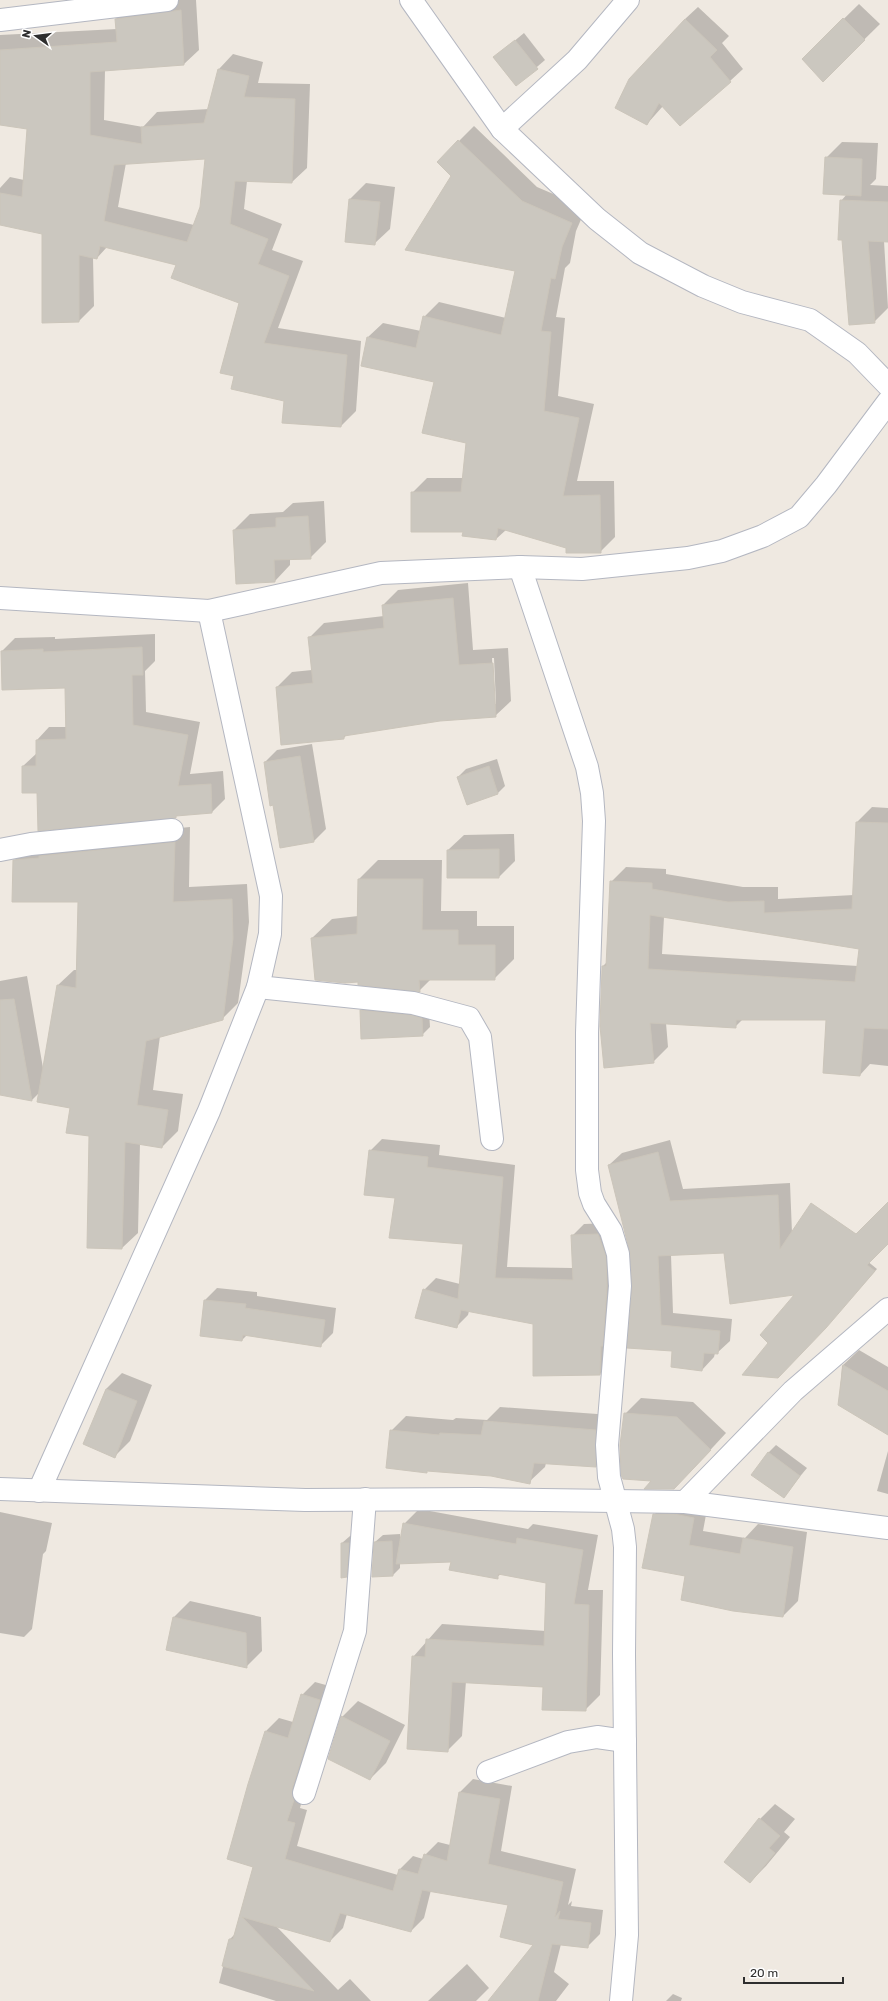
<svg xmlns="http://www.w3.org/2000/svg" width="888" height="2001" viewBox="0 0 888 2001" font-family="Rubik,sans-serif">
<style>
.shadow{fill:#0003;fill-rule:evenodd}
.building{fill:#cbc7bf;stroke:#cbc5ba;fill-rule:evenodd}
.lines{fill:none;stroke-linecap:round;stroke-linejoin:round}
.street-casing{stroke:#b4b7c1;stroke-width:24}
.street{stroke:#fff;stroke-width:22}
</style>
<rect width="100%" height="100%" fill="#efe9e1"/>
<g class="shadow">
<path d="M163,0H196L199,50L184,64L105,70L104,120L143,127L157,112L209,109L219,69L233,54L263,62L258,83L310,84L307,168L292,182L247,181L244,209L282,224L272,250L303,261L278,328L361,341L356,411L341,426L235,375L240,303L177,265L107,247L97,258L93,257L94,306L79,321L43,233L0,224V188L10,177L24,180L28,128L0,124V35L117,29L116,19L131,4ZM206,158L201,208L194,225L118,207L126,163Z"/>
<polygon points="859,4 880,24 823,80 803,59"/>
<polygon points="698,7 729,36 722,43 743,69 730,81 663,106 647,124 685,19"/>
<polygon points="524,33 545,60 516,85 494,58"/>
<polygon points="474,126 537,187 586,208 576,231 570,263 565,268 556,317 565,318 558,396 594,404 577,481 614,481 615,537 600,552 567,547 506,530 496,539 464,531 412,493 427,478 464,478 467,442 435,381 368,337 383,323 421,331 424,317 439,302 506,318 516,270 453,175 438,162"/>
<polygon points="842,142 878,143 876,179 870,185 888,186 888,241 884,241 888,308 874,322 841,201 847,194 826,158"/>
<polygon points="366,183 395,187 390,229 374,244 350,199"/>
<polygon points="324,501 326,542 310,558 290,558 290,565 275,581 234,530 250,514 283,512 293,503"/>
<path d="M468,583L473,650L508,648L511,701L495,716L439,720L347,734L344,738L277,687L292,672L312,670L309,638L324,623L384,616L383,605L398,590ZM492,658H494L496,704H494Z"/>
<polygon points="155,634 155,661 145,671 146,712 200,722 190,774 223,771 225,799 212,812 178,815 175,817 38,792 23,766 37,753 37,740 49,727 67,727 66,687 2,651 15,638 55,637 55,639"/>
<polygon points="312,744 326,829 314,841 274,804 265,762 277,750"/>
<polygon points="497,759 505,786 498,793 458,777 466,769"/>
<path d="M872,807L888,808V1066L870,1064L860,1075L827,1019H743L735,1027L666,1023L668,1047L653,1062L603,966L608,961L611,882L626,867L666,869V874L743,887H778V899L854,895L857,822ZM664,917L860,948L858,966L662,954Z"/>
<polygon points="190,827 189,887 247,884 249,922 238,1003 222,1019 160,1036 153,1090 183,1094 178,1131 162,1147 140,1143 138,1233 122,1248 90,1136 72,1107 40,1092 32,1100 0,1094 0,981 27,976 43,1068 58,985 74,970 77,970 79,901 14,861 30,845 56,840"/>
<polygon points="514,834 515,861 499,877 448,850 464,835"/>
<polygon points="378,860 442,860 441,911 477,911 477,926 514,926 514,959 494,979 431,979 419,991 359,981 312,938 332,919 358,916 359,879"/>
<polygon points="368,1003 429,1011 430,1027 422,1035 361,1010"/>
<polygon points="382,1139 440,1145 439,1155 515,1165 507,1267 573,1268 572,1236 584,1224 610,1223 612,1362 600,1374 534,1323 469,1311 468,1315 456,1327 424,1290 436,1278 460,1284 464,1243 396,1197 370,1151"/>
<polygon points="670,1140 683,1189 790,1183 792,1233 847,1244 888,1203 888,1243 850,1247 877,1269 790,1365 770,1343 797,1293 725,1252 671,1255 673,1313 732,1319 730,1341 717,1353 715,1353 714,1357 702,1370 673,1350 633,1287 631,1253 609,1165 622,1153"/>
<polygon points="217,1288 257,1292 257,1296 336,1308 333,1333 320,1346 247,1335 242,1340 205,1300"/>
<polygon points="859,1350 888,1367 888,1414 839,1405 842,1366"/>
<polygon points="122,1373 152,1385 130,1441 115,1456 85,1444 106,1389"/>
<polygon points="641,1398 693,1402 726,1433 690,1472 625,1414"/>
<polygon points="500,1407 611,1415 611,1451 596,1466 546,1463 545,1467 529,1482 491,1475 428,1470 426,1472 391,1431 406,1416 453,1420 456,1418 487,1420"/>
<polygon points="776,1445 807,1468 783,1497 768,1453"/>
<polygon points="888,1451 888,1494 877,1491"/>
<polygon points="669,1500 708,1504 703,1531 745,1538 758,1524 807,1532 798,1601 783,1616 686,1576 654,1515"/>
<polygon points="419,1509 528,1529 533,1524 598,1535 588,1590 603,1590 600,1695 585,1710 544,1687 466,1681 462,1736 447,1751 413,1657 442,1624 546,1631 547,1582 501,1574 497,1577 452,1561 400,1563 400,1568 393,1575 375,1542 383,1535 400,1534 400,1543 404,1524"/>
<polygon points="0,1512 52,1523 46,1551 43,1554 32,1629 24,1637 0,1633"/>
<polygon points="356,1535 354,1569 346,1576 342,1543 350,1536"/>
<polygon points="190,1601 261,1617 262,1651 247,1666 167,1649 174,1617"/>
<polygon points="315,1682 333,1687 300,1808 307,1810 297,1846 398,1875 400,1869 413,1856 423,1859 425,1855 438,1842 450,1845 460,1792 473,1779 512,1786 501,1851 576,1869 568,1905 572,1901 571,1906 603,1910 600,1934 587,1947 561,1944 554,1972 569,1984 556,2001 513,2001 535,1944 509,1905 431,1890 424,1918 411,1931 347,1914 343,1928 330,1941 276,1926 338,1990 350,1979 371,2001 276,2001 219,1983 230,1939 235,1934 254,1866 249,1785 266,1731 279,1718 293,1722 302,1695"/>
<polygon points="358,1701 405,1725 386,1763 370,1779 342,1717"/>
<polygon points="775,1804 795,1819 784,1832 790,1837 766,1866 750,1882 760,1819"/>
<polygon points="467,1964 489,1988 476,2001 428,2001"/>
<polygon points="673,1994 682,1998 681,2001 666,2001"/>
</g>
<g class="building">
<path d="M181,10L184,65L90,72V135L142,144L141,127L204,123L218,69L249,76L244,97L295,99L292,183L235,181L230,224L268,239L258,264L289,276L264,343L347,355L341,427L282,423L284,401L231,389L234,376L220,373L239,303L171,278L176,265L100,246L97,259L79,255V322L42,323V234L0,225V193L22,197L27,129L0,125V50L117,42L115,19ZM205,159L200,207L187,242L104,221L114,165Z"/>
<polygon points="843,18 865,40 823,82 802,59"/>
<polygon points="685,19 717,50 710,57 731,82 680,126 659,103 647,125 615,108 629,79"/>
<polygon points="515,40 538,69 516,86 493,57"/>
<polygon points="458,140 522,201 572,223 562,247 555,279 551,278 541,331 551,332 544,411 579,418 563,496 600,495 601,553 566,553 566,548 498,528 496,540 462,536 463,532 411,532 411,492 461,492 466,443 422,433 434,382 361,366 367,337 416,348 423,316 501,335 515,271 405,250 451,176 437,162"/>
<polygon points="825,157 862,159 861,196 823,194"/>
<polygon points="349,199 380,202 375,245 345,242"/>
<polygon points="840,200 888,202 888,242 868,241 875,323 849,325 842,240 838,240"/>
<polygon points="308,516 311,559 274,560 275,582 236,584 233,530 276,527 276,518"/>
<polygon points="453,598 459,665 493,663 496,717 440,721 344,736 344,739 281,745 276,687 313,683 308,637 384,628 382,605"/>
<polygon points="142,647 143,675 132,675 133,725 188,735 178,786 211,784 212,813 176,816 176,818 38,831 37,793 22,793 22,766 36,766 36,740 66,739 65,688 2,690 1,651 43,649 43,652"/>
<polygon points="300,756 314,842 280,848 273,805 270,806 264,762"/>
<polygon points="489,766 498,794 467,805 457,777"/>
<path d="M856,822L888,823V1029L864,1028L860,1076L823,1073L826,1020H736V1028L650,1023L654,1063L604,1068L600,1026L602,969V966H606L610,881L652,883V889L728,902L764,901V913L852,909ZM650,915L859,949L855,982L648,969Z"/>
<polygon points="175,842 173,902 232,899 233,938 223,1020 146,1041 137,1105 168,1110 162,1148 125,1142 122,1249 87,1248 89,1136 66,1133 70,1108 37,1102 57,985 76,988 78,902 12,902 13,860 39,858 39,856"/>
<polygon points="499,849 499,878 447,878 447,850"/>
<polygon points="358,879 423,879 422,930 458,930 458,945 495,945 495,980 419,980 420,992 358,985 358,982 345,983 315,980 311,938 357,934"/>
<polygon points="14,999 32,1101 0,1095 0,1000"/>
<polygon points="360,1010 411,1015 422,1018 423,1036 361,1039"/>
<polygon points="369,1150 428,1157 427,1167 503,1177 495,1278 573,1280 571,1235 598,1234 606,1256 607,1286 603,1346 601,1346 600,1375 533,1376 533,1324 461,1310 457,1328 415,1318 423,1289 458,1299 463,1244 389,1238 395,1198 364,1195"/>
<polygon points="658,1152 670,1201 778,1195 780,1249 811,1203 856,1234 888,1202 888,1244 867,1265 875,1271 826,1328 778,1378 742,1375 768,1343 760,1335 794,1295 730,1304 724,1253 658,1256 661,1325 720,1331 718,1354 704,1353 702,1371 671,1367 672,1351 627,1348 632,1287 630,1253 608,1165"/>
<polygon points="204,1300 246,1304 245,1308 325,1320 321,1347 243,1335 242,1341 200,1336"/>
<polygon points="843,1365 888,1391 888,1435 838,1405"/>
<polygon points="106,1389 137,1401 115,1458 83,1444"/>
<polygon points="624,1413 677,1417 711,1450 674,1489 644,1489 651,1481 623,1479 621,1475 620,1445"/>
<polygon points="484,1421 596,1430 596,1467 534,1463 530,1484 491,1476 427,1471 427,1473 386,1468 390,1430 439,1435 440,1433 481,1435"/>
<polygon points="768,1452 800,1476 784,1498 751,1475"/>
<polygon points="653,1514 674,1514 694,1518 689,1545 740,1554 743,1538 793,1547 783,1617 733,1611 681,1600 685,1576 642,1568"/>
<polygon points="403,1523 516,1544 517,1538 583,1550 574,1604 589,1605 586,1711 542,1710 543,1687 452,1682 448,1752 407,1749 412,1656 425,1657 426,1639 544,1646 546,1583 498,1574 498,1579 449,1570 451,1562 396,1564"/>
<polygon points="392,1541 393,1576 372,1577 374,1542"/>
<polygon points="341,1543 349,1543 347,1577 341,1578"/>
<polygon points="173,1617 246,1633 247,1668 166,1650"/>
<polygon points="301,1694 320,1700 292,1789 294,1800 287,1821 295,1823 285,1859 393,1891 399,1869 418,1874 424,1854 447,1861 459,1792 500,1799 488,1864 563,1882 555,1917 560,1911 558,1919 591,1923 588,1948 552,1944 538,2001 488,2001 533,1945 500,1937 508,1905 422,1890 411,1932 340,1913 330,1942 242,1917 314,1991 222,1966 229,1939 233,1939 253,1867 227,1859 248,1784 265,1731 288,1738"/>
<polygon points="341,1716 390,1741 370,1780 328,1759"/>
<polygon points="759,1818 780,1836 769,1848 775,1853 750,1883 724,1862"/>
</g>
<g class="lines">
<g class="street-casing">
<g id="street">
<polyline points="411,0 502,129 597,219 640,253 703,286 742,302 810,320 857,353 888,385"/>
<polyline points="0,20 167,0"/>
<polyline points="502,129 577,60 628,0"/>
<polyline points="520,567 587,767 592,793 594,821 587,1033 587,1170 590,1193 594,1204 611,1231 618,1254 620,1286 607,1445 609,1477 623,1529 625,1547 624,1654 627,1935 621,2001"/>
<polyline points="0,598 209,611 381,573 520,567 582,569 688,558 722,551 763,536 799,517 826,485 888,402"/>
<polyline points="0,850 31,844 172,830"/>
<polyline points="258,987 413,1003 469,1018 480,1037 492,1139"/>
<polyline points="0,1489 305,1500 479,1499 685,1502 793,1391 888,1309"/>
<polyline points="39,1491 209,1111 258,987 270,934 271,896 209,611"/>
<polyline points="685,1502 888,1528"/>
<polyline points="488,1772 568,1742 597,1737 625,1741"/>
<polyline points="304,1793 355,1631 365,1499"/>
</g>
</g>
<use href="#street" class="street"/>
</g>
<g transform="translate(36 36) rotate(284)" stroke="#ffffff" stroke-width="3" paint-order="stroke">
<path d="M0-3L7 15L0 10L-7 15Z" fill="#2e2e2e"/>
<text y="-6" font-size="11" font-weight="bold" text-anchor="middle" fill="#2e2e2e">N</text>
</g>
<path d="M744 1977v6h99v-6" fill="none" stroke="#2e2e2e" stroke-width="2"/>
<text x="750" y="1977" font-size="12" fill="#2e2e2e" stroke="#ffffff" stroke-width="3" paint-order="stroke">20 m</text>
</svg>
